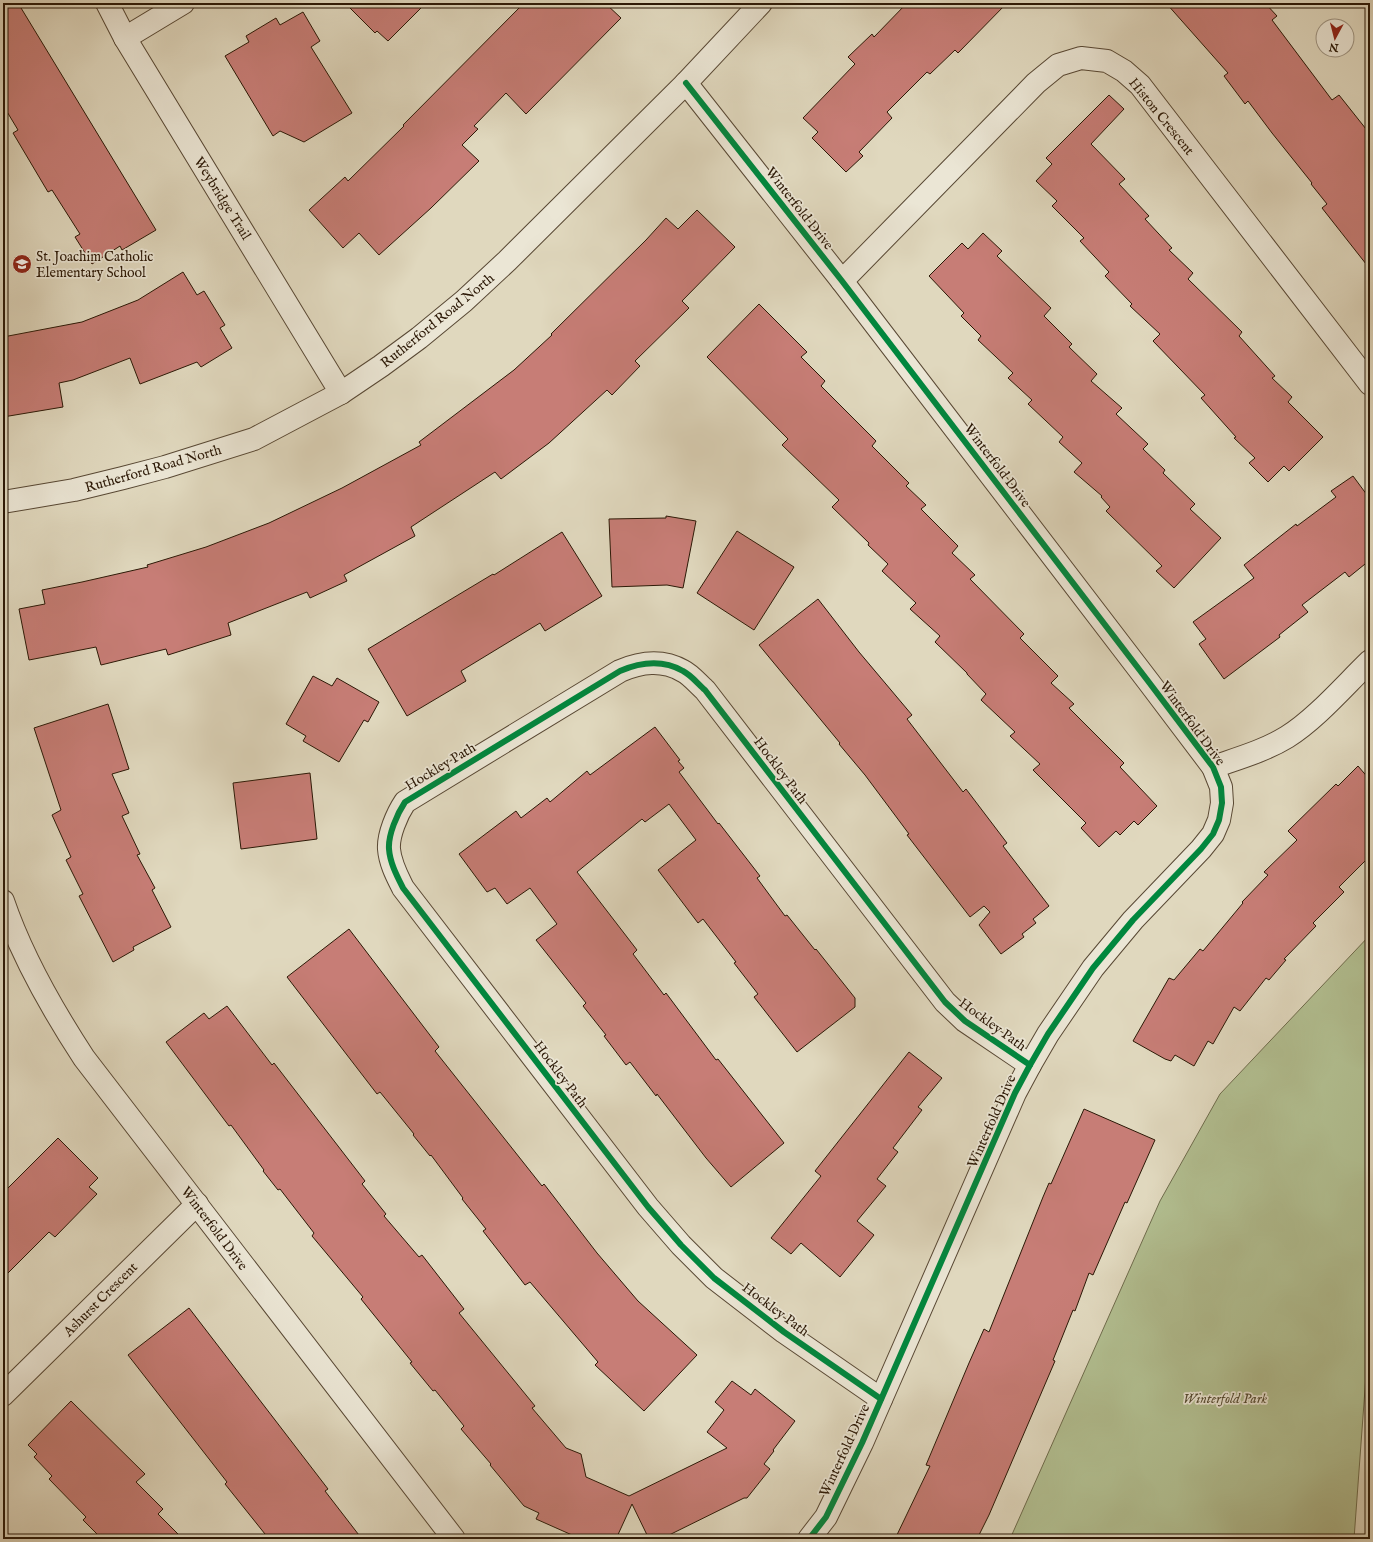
<svg xmlns="http://www.w3.org/2000/svg" width="1373" height="1542" viewBox="0 0 1373 1542" font-family="'IM FELL English',serif">
<style>
.green{fill:#b2bf91;stroke:#6e6c4c}
.building{fill:#c77d76;stroke:#2b1806}
.lines{fill:none;stroke-linecap:round;stroke-linejoin:round}
.minor-casing{stroke:#584834;stroke-width:24}
.tertiary-casing{stroke:#584834;stroke-width:24}
.minor{stroke:#ebe6d5;stroke-width:22}
.tertiary{stroke:#ebe6d5;stroke-width:22}
.cycleway-casing{stroke:#ebe6d5;stroke-width:8}
.cycleway{stroke:#00873e;stroke-width:6}
.labels{text-anchor:middle;stroke-width:3.5;stroke-linejoin:round;paint-order:stroke}
.street-label{font-size:14px;fill:#2b1806;stroke:#ebe6d5}
.poi-label{font-size:14px;fill:#2b1806;stroke:#ebe6d5;text-anchor:start}
.park-label{font-size:14px;font-style:italic;fill:#544a30;stroke:#ebe6d5}
</style>
<rect width="100%" height="100%" fill="#e0d8be"/>
<filter id="stains"><feTurbulence type="fractalNoise" baseFrequency=".005" numOctaves="4"/><feColorMatrix values="0 0 0 0 .2 0 0 0 0 .09 0 0 0 0 .02 0 0 0 .5 -.17"/></filter>
<radialGradient id="worn" r=".72"><stop offset=".6" stop-color="#630" stop-opacity="0"/><stop offset="1" stop-color="#630" stop-opacity=".3"/></radialGradient>
<polygon class="green" points="1370,935 1370,1321 1354,1539 1010,1539 1160,1201 1220,1094"/>
<g class="building">
<polygon points="3,3 18,3 156,230 122,250 120,246 92,264 75,237 80,234 52,190 48,192 13,133 18,130 3,105"/>
<polygon points="345,3 426,3 388,41 377,31 375,33"/>
<polygon points="524,3 605,3 621,18 526,114 506,93 474,126 478,129 462,145 479,161 431,208 379,255 359,233 343,248 309,210 345,177 348,181 404,126 403,125"/>
<polygon points="907,3 1007,3 958,53 955,50 930,74 927,72 887,112 892,118 859,152 863,156 846,172 812,138 818,132 803,118 855,64 848,57 872,34 874,37"/>
<polygon points="1166,3 1265,3 1277,16 1272,20 1332,100 1339,95 1370,134 1370,269 1322,208 1327,204 1311,184 1312,183 1272,133 1248,101 1245,104 1224,76 1228,73"/>
<polygon points="303,12 320,41 311,47 352,113 304,142 280,131 273,136 225,56 249,42 246,36 276,18 280,25"/>
<polygon points="1109,95 1124,109 1091,144 1125,179 1119,184 1149,216 1145,219 1172,248 1169,250 1193,273 1188,279 1242,332 1239,336 1275,376 1272,378 1292,397 1288,402 1323,437 1289,471 1284,466 1268,482 1249,463 1255,458 1234,438 1236,437 1201,398 1205,395 1153,341 1160,334 1130,306 1132,304 1105,276 1109,272 1080,241 1084,238 1052,206 1057,201 1036,181 1052,164 1046,158"/>
<polygon points="697,210 735,247 682,301 689,308 635,361 640,366 612,395 607,390 549,443 501,479 495,472 411,527 415,536 344,575 347,581 310,598 307,592 228,623 231,635 168,655 166,649 101,665 96,647 29,660 19,609 45,604 42,590 82,582 148,567 147,565 206,547 269,523 342,488 421,445 419,442 514,370 552,335 551,334 646,240 666,218 678,229"/>
<polygon points="983,233 1002,251 997,256 1051,308 1044,316 1072,344 1069,347 1097,374 1091,381 1122,408 1116,414 1148,444 1143,449 1165,470 1163,473 1195,504 1190,509 1221,538 1174,588 1156,571 1162,566 1106,511 1110,507 1101,497 1102,496 1074,472 1082,463 1059,442 1063,437 1028,404 1032,400 1008,378 1013,373 978,340 981,336 961,316 964,313 929,276 962,243 968,249"/>
<polygon points="183,272 197,295 204,291 225,325 220,328 232,348 201,367 197,362 140,384 130,358 73,380 59,383 63,407 3,417 3,337 82,322 138,300"/>
<polygon points="759,304 807,352 801,357 825,381 821,386 876,441 872,446 909,483 906,486 926,505 921,509 958,546 952,553 975,575 970,579 1024,634 1020,638 1058,676 1051,683 1074,704 1069,708 1124,763 1120,767 1157,806 1138,825 1134,821 1120,835 1116,831 1099,847 1081,828 1086,823 1033,770 1040,764 1010,736 1015,732 981,700 986,694 967,674 967,673 935,642 940,636 910,609 916,603 882,571 888,564 868,545 869,543 832,507 839,500 782,445 788,439 707,357"/>
<polygon points="1353,476 1370,499 1370,560 1349,577 1345,572 1302,605 1308,612 1279,635 1280,637 1224,679 1199,644 1206,639 1193,622 1254,578 1244,565 1296,524 1297,526 1336,497 1331,491"/>
<polygon points="666,516 696,521 683,588 667,585 612,587 609,519 666,518"/>
<polygon points="737,531 794,567 754,630 697,593"/>
<polygon points="562,532 602,596 545,631 540,623 461,671 466,681 407,716 368,649 493,574 494,575"/>
<polygon points="818,599 859,652 912,715 907,719 963,792 966,789 1007,843 1003,846 1049,906 1033,919 1036,923 1022,934 1024,937 1001,954 979,925 990,912 984,906 970,917 907,835 909,834 865,775 839,744 840,743 759,645"/>
<polygon points="313,676 332,686 337,678 379,702 368,722 364,720 339,762 303,741 306,736 286,724"/>
<polygon points="108,704 129,769 112,774 129,813 122,816 140,854 137,855 155,888 152,890 171,927 133,947 134,950 113,962 79,896 83,894 66,860 71,857 52,815 61,810 34,728"/>
<polygon points="655,727 680,760 678,761 684,768 679,772 718,824 719,823 760,876 757,878 785,916 787,915 815,950 816,949 855,998 855,1007 797,1052 754,997 758,994 734,963 736,962 703,919 698,923 658,870 696,840 669,804 645,822 642,819 577,872 637,950 633,954 664,995 666,993 716,1060 718,1059 784,1143 731,1187 706,1158 657,1094 656,1096 630,1062 626,1065 604,1036 606,1035 583,1006 586,1003 536,940 557,924 530,888 507,904 495,888 487,892 459,854 516,811 521,818 547,798 550,802 587,771 590,775"/>
<polygon points="1358,766 1370,780 1370,856 1339,887 1344,892 1313,923 1316,926 1284,959 1286,960 1269,980 1266,978 1240,1011 1234,1007 1213,1044 1208,1041 1194,1066 1175,1055 1171,1061 1165,1059 1133,1041 1169,978 1174,980 1200,949 1203,951 1243,903 1242,902 1268,875 1264,872 1297,840 1288,831 1336,784 1338,786"/>
<polygon points="310,773 317,839 241,849 233,783"/>
<polygon points="349,929 439,1047 435,1051 542,1186 544,1184 597,1253 638,1301 697,1355 644,1411 595,1365 598,1362 530,1282 525,1285 483,1231 486,1229 462,1199 463,1198 431,1155 430,1156 413,1135 414,1134 380,1092 377,1094 287,977"/>
<polygon points="227,1006 272,1065 274,1063 365,1181 362,1184 386,1214 384,1216 419,1257 422,1255 464,1309 459,1313 535,1406 532,1408 566,1448 581,1454 586,1477 629,1496 727,1448 707,1432 724,1410 715,1402 732,1381 751,1395 755,1389 795,1421 773,1450 774,1451 764,1464 770,1469 747,1498 744,1498 661,1539 649,1539 632,1504 616,1539 581,1539 536,1519 539,1513 524,1506 490,1465 491,1464 461,1429 464,1426 435,1390 433,1391 410,1363 412,1362 361,1299 363,1297 312,1236 314,1233 280,1189 278,1190 263,1171 264,1170 231,1125 229,1126 166,1042 204,1013 209,1019"/>
<polygon points="909,1052 942,1078 918,1107 922,1110 893,1148 898,1152 877,1179 886,1186 857,1221 874,1235 840,1277 801,1243 791,1254 771,1238 821,1176 815,1171"/>
<polygon points="1084,1109 1155,1140 1127,1203 1125,1202 1093,1275 1089,1273 1075,1311 1073,1310 1053,1360 1055,1361 989,1515 977,1539 895,1539 930,1466 926,1465 969,1363 984,1329 989,1332 1043,1197 1049,1183 1051,1184"/>
<polygon points="58,1138 98,1178 89,1187 97,1194 55,1237 49,1232 3,1278 3,1193"/>
<polygon points="189,1308 328,1489 325,1491 362,1539 269,1539 225,1484 227,1482 128,1355"/>
<polygon points="71,1401 145,1474 136,1482 163,1509 158,1514 183,1539 102,1539 83,1520 86,1517 49,1479 52,1476 34,1457 37,1454 28,1445"/>
</g>
<g class="lines">
<g class="minor-casing">
<g id="minor">
<polyline points="107,3 125,38 341,393"/>
<polyline points="125,38 183,3"/>
<polyline points="686,83 842,281 1148,681 1213,767 1221,787 1222,803 1219,820 1213,834 1201,849 1133,920 1093,968 1048,1034 1030,1065 1015,1093 862,1443 826,1517 809,1539"/>
<polyline points="842,281 1036,83 1058,65 1081,58 1107,61 1124,71 1140,85 1370,384"/>
<path d="M1213,767C1239,758 1264,751 1287,737C1316,719 1345,685 1370,661"/>
<polyline points="3,1395 197,1204"/>
<path d="M881,1399L784,1332L714,1278L681,1245L648,1207L403,888C397,876 390,863 389,849C388,835 397,814 405,802L620,671C641,662 662,659 683,671C691,675 698,684 705,690L945,1002L965,1021L1030,1065"/>
</g>
</g>
<g class="tertiary-casing">
<g id="tertiary">
<polyline points="3,502 74,490 123,478 165,467 254,439 341,393 381,366 419,338 464,301 507,261 686,83 761,3"/>
<path d="M3,901C22,957 52,1009 84,1058L454,1539"/>
</g>
</g>
<use href="#minor" class="minor"/>
<use href="#tertiary" class="tertiary"/>
<g class="cycleway-casing">
<g id="cycleway">
<polyline points="686,83 842,281 1148,681 1213,767 1221,787 1222,803 1219,820 1213,834 1201,849 1133,920 1093,968 1048,1034 1030,1065 1015,1093 862,1443 826,1517 809,1539"/>
<path d="M881,1399L784,1332L714,1278L681,1245L648,1207L403,888C397,876 390,863 389,849C388,835 397,814 405,802L620,671C641,662 662,659 683,671C691,675 698,684 705,690L945,1002L965,1021L1030,1065"/>
</g>
</g>
<use href="#cycleway" class="cycleway"/>
</g>
<defs>
<g id="school-disc" transform="scale(1)"><circle r="9.5" fill="#8f2418" stroke="#ebe6d5"/><path d="M0-5L7-2L0 1L-7-2ZM-4 1L0 2.5L4 1V4Q0 6-4 4Z" fill="#fff"/></g>
</defs>
<g fill-rule="evenodd">
<use href="#school-disc" x="22" y="264"/>
</g>
<g class="labels">
<g class="street-label">
<text transform="translate(1162 116) rotate(51)" y="5">Histon Crescent</text>
<text transform="translate(223 198) rotate(58)" y="5">Weybridge Trail</text>
<text transform="translate(800 208) rotate(52)" y="5">Winterfold Drive</text>
<text transform="translate(437 320) rotate(-39)" y="5">Rutherford Road North</text>
<text transform="translate(998 465) rotate(53)" y="5">Winterfold Drive</text>
<text transform="translate(153 468) rotate(-16)" y="5">Rutherford Road North</text>
<text transform="translate(1193 723) rotate(54)" y="5">Winterfold Drive</text>
<text transform="translate(440 766) rotate(-31)" y="5">Hockley Path</text>
<text transform="translate(781 770) rotate(53)" y="5">Hockley Path</text>
<text transform="translate(993 1024) rotate(36)" y="5">Hockley Path</text>
<text transform="translate(561 1074) rotate(53)" y="5">Hockley Path</text>
<text transform="translate(991 1121) rotate(-66)" y="5">Winterfold Drive</text>
<text transform="translate(215 1228) rotate(53)" y="5">Winterfold Drive</text>
<text transform="translate(100 1299) rotate(-45)" y="5">Ashurst Crescent</text>
<text transform="translate(776 1309) rotate(37)" y="5">Hockley Path</text>
<text transform="translate(844 1450) rotate(-65)" y="5">Winterfold Drive</text>
</g>
<g class="poi-label">
<text x="36" y="261">St. Joachim Catholic<tspan x="36" dy="16">Elementary School</tspan></text>
</g>
<g class="park-label">
<text x="1225" y="1403">Winterfold Park</text>
</g>
</g>
<rect width="1373" height="1542" fill="none" stroke="#e0d8be" stroke-width="16"/>
<rect x="4" y="4" width="1365" height="1534" fill="none" stroke="#2b1806" stroke-width="2"/>
<rect x="8" y="8" width="1357" height="1526" fill="none" stroke="#2b1806"/>
<g transform="translate(1335 38) rotate(187)"><circle r="19" fill="#ebe6d5" stroke="#9e9482"/>
<path d="M0-3L7 15L0 10L-7 15Z" fill="#8f2418"/>
<text y="-6" font-size="11" font-weight="bold" text-anchor="middle" fill="#2b1806">N</text>
</g>
<rect width="100%" height="100%" filter="url(#stains)"/>
<rect width="100%" height="100%" fill="url(#worn)"/>
</svg>
